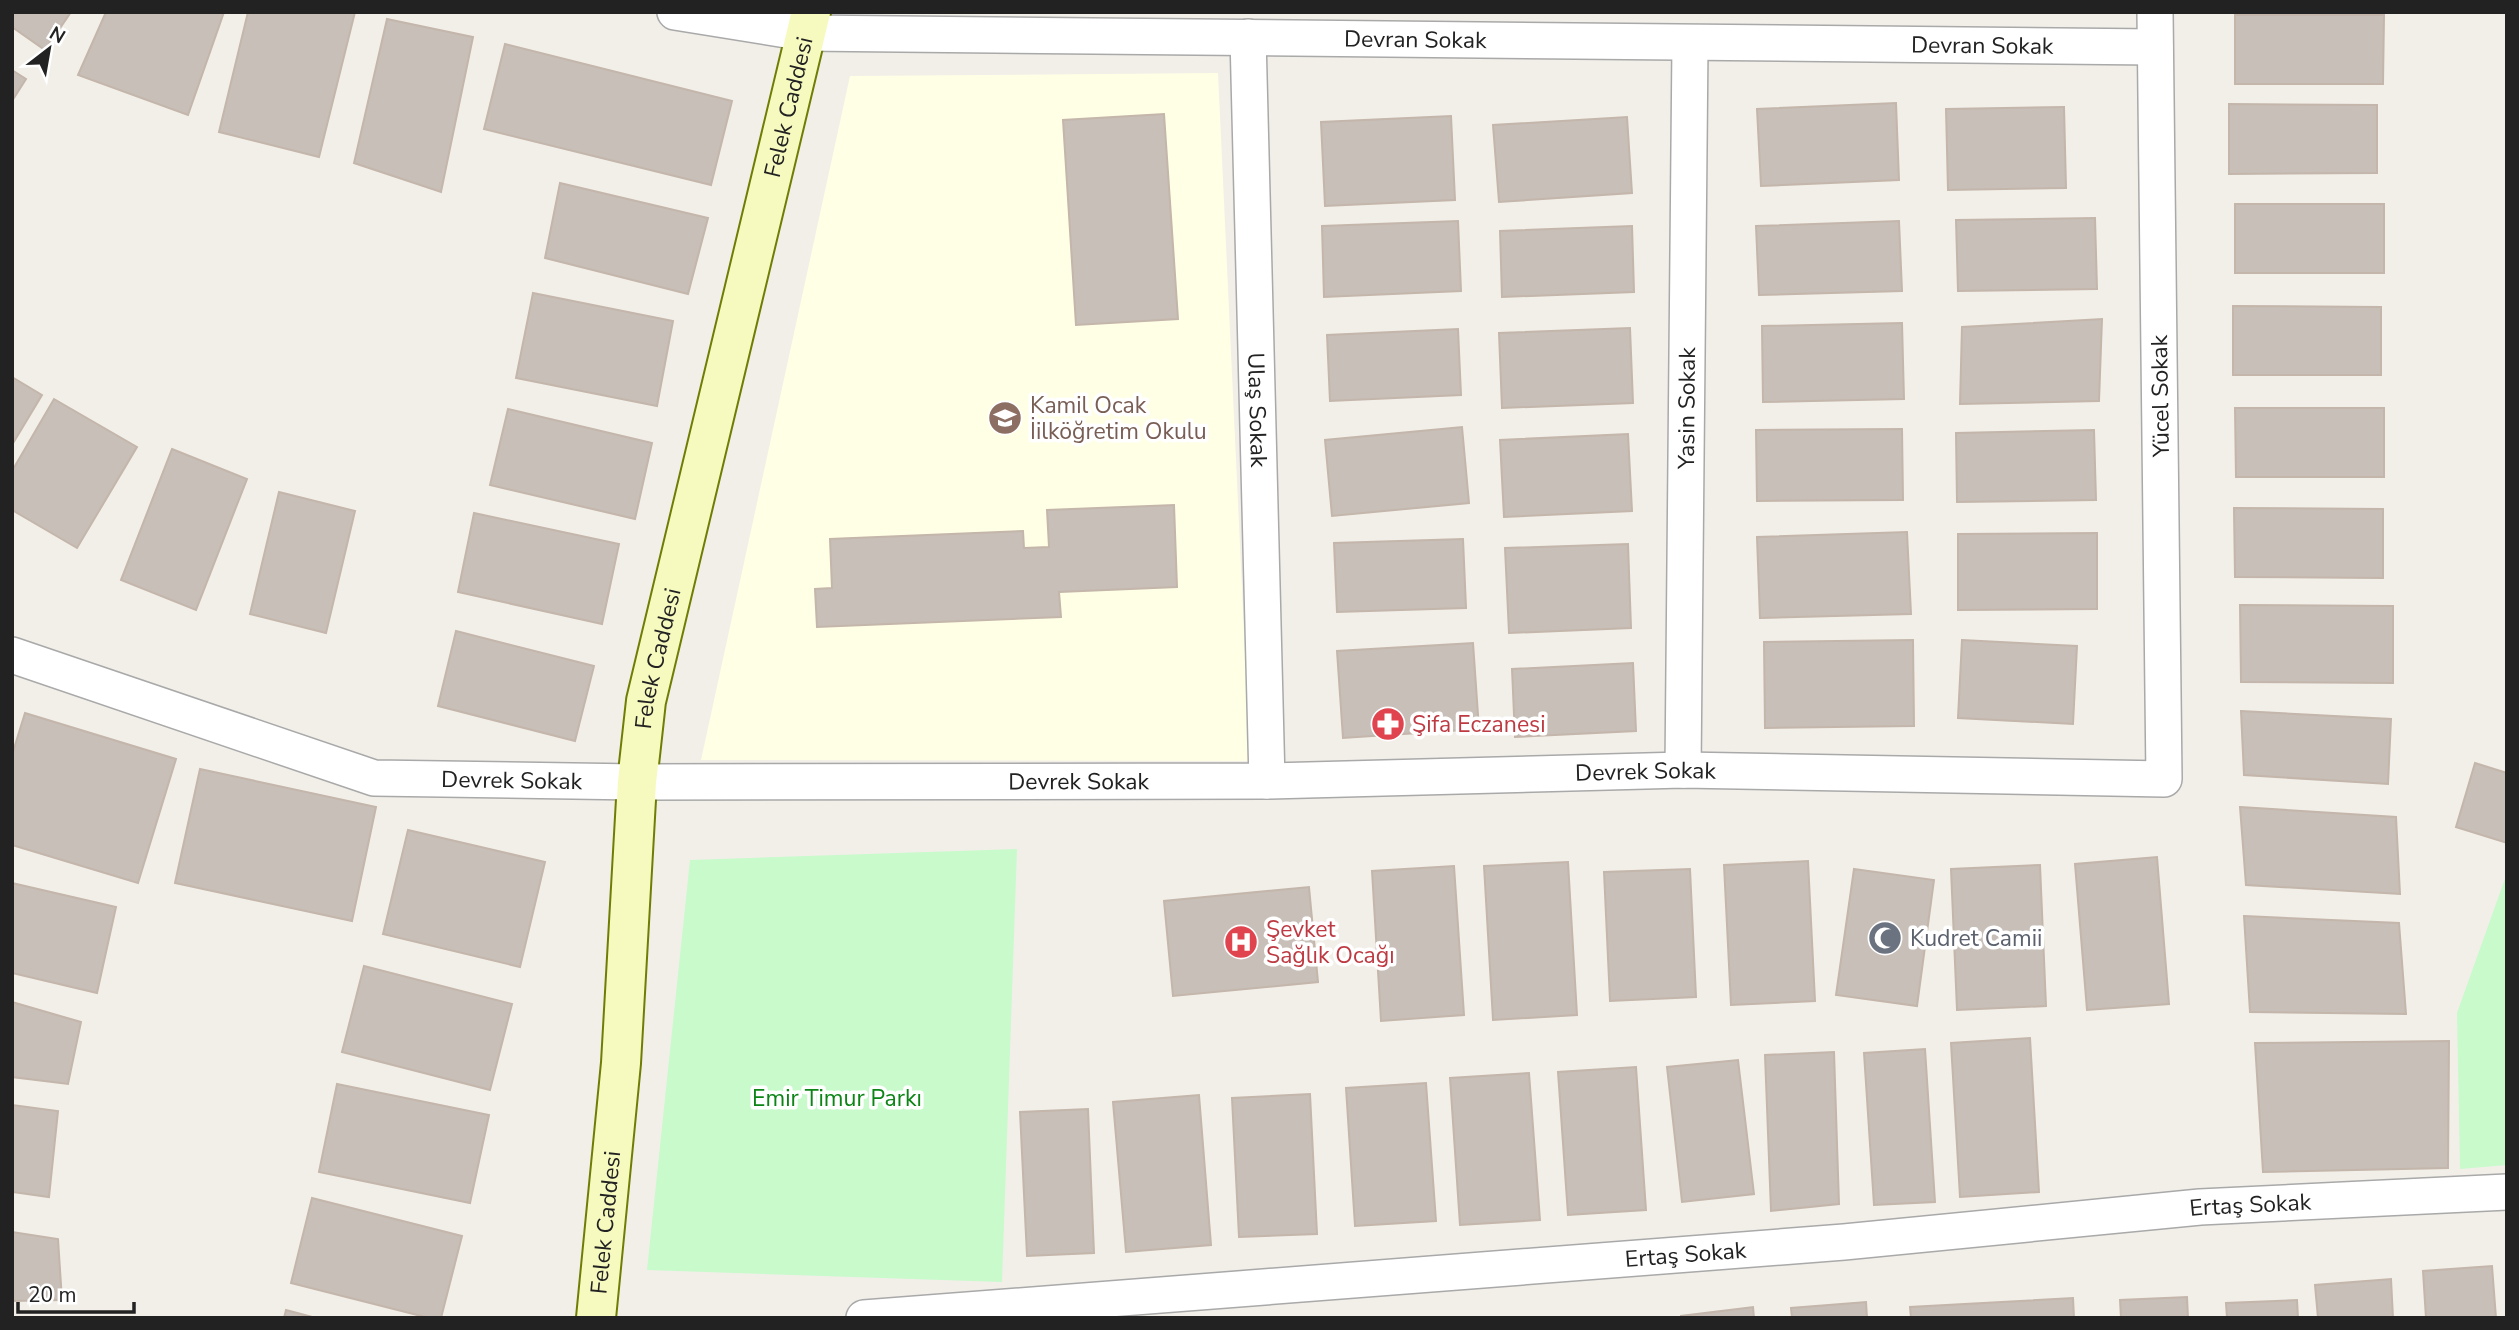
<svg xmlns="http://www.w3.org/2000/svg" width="2519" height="1330" viewBox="0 0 2519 1330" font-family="'Nunito Sans',sans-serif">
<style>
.education{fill:#ffffe5}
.park{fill:#c8facc}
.building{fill:#c7bfb8;stroke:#c4b6ab;stroke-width:2}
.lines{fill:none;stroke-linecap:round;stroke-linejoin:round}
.street-casing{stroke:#a9a9a9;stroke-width:38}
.secondary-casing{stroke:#707d05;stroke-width:42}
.street{stroke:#fff;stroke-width:35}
.secondary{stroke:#f7fabf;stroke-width:38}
.labels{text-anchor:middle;stroke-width:7;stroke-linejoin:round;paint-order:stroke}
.street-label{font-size:23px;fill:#222;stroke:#fff}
.education-label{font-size:23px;fill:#785e54;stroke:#fff;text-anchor:start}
.health-label{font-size:23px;fill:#be3a42;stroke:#fff;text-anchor:start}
.worship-label{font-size:23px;fill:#5b616d;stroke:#fff;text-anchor:start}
.park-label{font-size:23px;fill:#0c8416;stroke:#fff}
</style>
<rect width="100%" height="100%" fill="#f2efe9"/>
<polygon class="education" points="1218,73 1250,761 701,760 850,76"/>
<g class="park">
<polygon points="1017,849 1002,1282 647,1270 690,860"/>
<polygon points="2507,873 2507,1165 2460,1169 2457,1013"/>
</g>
<g class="building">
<polygon points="12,12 71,12 45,50 12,27"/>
<polygon points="106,12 224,12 188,115 78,75"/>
<polygon points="248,12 355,12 319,157 219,132"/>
<polygon points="2235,15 2384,15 2383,84 2235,84"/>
<polygon points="387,19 473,37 441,192 354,163"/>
<polygon points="505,44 732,101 711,185 484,129"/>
<polygon points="12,70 26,79 12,101"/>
<polygon points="1896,103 1899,180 1761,186 1757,109"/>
<polygon points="2229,104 2377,105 2377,173 2229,174"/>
<polygon points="2064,107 2066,188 1948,190 1946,109"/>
<polygon points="1164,114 1178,319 1076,325 1063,120"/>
<polygon points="1451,116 1455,200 1325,206 1321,122"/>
<polygon points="1627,117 1632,193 1499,202 1493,125"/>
<polygon points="560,183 708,218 688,294 545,258"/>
<rect x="2235" y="204" width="149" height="69"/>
<polygon points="2095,218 2097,289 1958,291 1956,220"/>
<polygon points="1458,221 1461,291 1324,297 1322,226"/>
<polygon points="1899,221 1902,291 1759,295 1756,226"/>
<polygon points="1632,226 1634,292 1502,297 1500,231"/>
<polygon points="533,293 673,321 657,406 516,378"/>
<polygon points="2233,306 2381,307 2381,375 2233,375"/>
<polygon points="2102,319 2099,401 1960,404 1962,327"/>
<polygon points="1902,323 1904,399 1763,402 1762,326"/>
<polygon points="1630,328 1633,403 1502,408 1499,333"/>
<polygon points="1458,329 1461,395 1330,401 1327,335"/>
<polygon points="12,377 42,395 12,445"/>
<polygon points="54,399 137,447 77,548 12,510 12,471"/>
<polygon points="2235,408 2384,408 2384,477 2236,477"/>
<polygon points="508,409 652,443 635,519 490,485"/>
<polygon points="1462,427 1469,503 1332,516 1325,440"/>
<polygon points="1902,429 1903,500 1757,501 1756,430"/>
<polygon points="2094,430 2096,500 1957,502 1956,433"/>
<polygon points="1628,434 1632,511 1504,517 1500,440"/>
<polygon points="172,449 247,479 196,610 121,580"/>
<polygon points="279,492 355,511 326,633 250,614"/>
<polygon points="1174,505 1177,587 1059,592 1061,617 817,627 815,589 832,588 830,539 1023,531 1024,548 1049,547 1047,510"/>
<polygon points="2234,508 2383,509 2383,578 2235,577"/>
<polygon points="474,513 619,544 602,624 458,592"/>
<polygon points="1907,532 1911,614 1760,618 1757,537"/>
<polygon points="2097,533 2097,609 1958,610 1958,534"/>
<polygon points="1463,539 1466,608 1337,612 1334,543"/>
<polygon points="1628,544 1631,628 1509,633 1505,548"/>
<polygon points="2240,605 2393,606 2393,683 2241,682"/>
<polygon points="456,631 594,666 575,741 438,706"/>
<polygon points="1913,640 1914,726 1765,728 1764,642"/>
<polygon points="1962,640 2077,646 2073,724 1958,718"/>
<polygon points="1473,643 1479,729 1343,738 1337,651"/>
<polygon points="1633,663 1636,731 1515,737 1512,669"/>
<polygon points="2241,711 2391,719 2388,784 2244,775"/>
<polygon points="25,713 176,759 138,883 12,845 12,755"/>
<polygon points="2475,763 2507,773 2507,843 2456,827"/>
<polygon points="200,769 376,807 352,921 175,883"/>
<polygon points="2240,807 2396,817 2400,894 2246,885"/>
<polygon points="408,830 545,862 520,967 383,934"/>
<polygon points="2157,857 2169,1004 2087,1010 2075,864"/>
<polygon points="1808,861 1815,1001 1731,1005 1724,865"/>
<polygon points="1568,862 1577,1015 1493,1020 1484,866"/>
<polygon points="2040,865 2046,1006 1957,1010 1951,869"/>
<polygon points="1454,866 1464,1015 1381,1021 1372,871"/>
<polygon points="1690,869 1696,997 1610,1001 1604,872"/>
<polygon points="1854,869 1934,880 1917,1006 1836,995"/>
<polygon points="12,883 116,907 97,993 12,973"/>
<polygon points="1309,887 1318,982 1173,996 1164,901"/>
<polygon points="2244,916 2399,923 2406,1014 2250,1012"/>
<polygon points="364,966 512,1004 490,1090 342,1052"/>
<polygon points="12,1002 81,1022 68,1084 12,1077"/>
<polygon points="2030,1038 2039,1192 1960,1197 1951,1043"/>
<polygon points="2449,1041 2448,1168 2263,1172 2255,1043"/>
<polygon points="1925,1049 1935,1202 1874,1205 1864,1053"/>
<polygon points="1834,1052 1839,1204 1771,1211 1765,1055"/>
<polygon points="1738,1060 1754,1194 1682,1202 1667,1067"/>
<polygon points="1636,1067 1646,1210 1568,1215 1558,1072"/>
<polygon points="1529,1073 1540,1220 1460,1225 1450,1078"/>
<polygon points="1426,1083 1436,1221 1355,1226 1346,1088"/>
<polygon points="337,1084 489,1115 470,1203 319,1172"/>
<polygon points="1310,1094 1317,1234 1239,1237 1232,1098"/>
<polygon points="1199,1095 1211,1245 1126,1252 1113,1102"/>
<polygon points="12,1105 58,1111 49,1197 12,1192"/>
<polygon points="1088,1109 1094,1253 1027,1256 1020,1112"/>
<polygon points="312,1198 462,1236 441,1318 429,1318 291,1283"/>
<polygon points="12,1232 58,1239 62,1300 12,1301"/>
<polygon points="2492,1266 2496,1318 2426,1318 2423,1271"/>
<polygon points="2391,1279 2393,1318 2318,1318 2315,1285"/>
<polygon points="2187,1297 2188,1318 2121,1318 2120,1300"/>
<polygon points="2073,1298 2074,1318 1911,1318 1910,1307"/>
<polygon points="2297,1300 2298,1318 2227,1318 2226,1303"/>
<polygon points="1866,1302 1867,1318 1792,1318 1791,1308"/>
<polygon points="1753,1307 1754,1318 1681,1318 1681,1316"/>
<polygon points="286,1310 316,1318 284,1318"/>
</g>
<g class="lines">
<g class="street-casing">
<g id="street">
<path id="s1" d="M675,12L805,33L2155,47"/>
<path id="s2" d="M1248,37L1267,781"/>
<path id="s3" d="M12,655L374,778L637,782L1267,781L1683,770L2164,779L2155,12"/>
<path id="s4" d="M1683,770L1690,44"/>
<path id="s5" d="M864,1318L1844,1242L2200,1207L2507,1192"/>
</g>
</g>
<g class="secondary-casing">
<g id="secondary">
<path id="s6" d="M596,1318L621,1063L637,782L646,701L811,12"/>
</g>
</g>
<use href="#street" class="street"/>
<use href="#secondary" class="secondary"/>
</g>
<defs>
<g id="school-disc" transform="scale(1.75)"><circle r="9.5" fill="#8d6e63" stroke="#fff"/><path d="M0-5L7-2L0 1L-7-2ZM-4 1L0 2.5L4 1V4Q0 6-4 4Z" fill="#fff"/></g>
<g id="pharmacy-disc" transform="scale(1.75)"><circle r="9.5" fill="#e0444e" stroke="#fff"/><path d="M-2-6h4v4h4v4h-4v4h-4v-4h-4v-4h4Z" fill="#fff"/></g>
<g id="mosque-disc" transform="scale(1.75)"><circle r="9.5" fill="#6b7280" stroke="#fff"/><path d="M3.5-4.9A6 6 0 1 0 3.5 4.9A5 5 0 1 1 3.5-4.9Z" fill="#fff"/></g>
<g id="hospital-disc" transform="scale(1.75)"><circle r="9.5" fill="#e0444e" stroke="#fff"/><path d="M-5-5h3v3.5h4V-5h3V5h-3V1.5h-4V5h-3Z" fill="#fff"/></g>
</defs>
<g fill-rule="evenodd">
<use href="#school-disc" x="1005" y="418"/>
<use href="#pharmacy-disc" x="1388" y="724"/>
<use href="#mosque-disc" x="1885" y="938"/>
<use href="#hospital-disc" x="1241" y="942"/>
</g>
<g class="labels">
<g class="street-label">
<text dy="8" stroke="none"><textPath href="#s1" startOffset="742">Devran Sokak</textPath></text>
<text dy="8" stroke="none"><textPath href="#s1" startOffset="1309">Devran Sokak</textPath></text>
<text dy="8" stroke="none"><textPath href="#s6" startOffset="1230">Felek Caddesi</textPath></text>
<text transform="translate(2160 396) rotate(-91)" y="8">Yücel Sokak</text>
<text dy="8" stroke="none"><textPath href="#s4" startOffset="362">Yasin Sokak</textPath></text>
<text dy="8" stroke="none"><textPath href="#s2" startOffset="373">Ulaş Sokak</textPath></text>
<text dy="8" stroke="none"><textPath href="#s6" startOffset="663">Felek Caddesi</textPath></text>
<text dy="8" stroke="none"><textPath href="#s3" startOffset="1654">Devrek Sokak</textPath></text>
<text dy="8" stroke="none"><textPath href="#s3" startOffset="520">Devrek Sokak</textPath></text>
<text dy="8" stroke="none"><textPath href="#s3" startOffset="1087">Devrek Sokak</textPath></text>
<text dy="8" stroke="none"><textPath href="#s5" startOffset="1391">Ertaş Sokak</textPath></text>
<text dy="8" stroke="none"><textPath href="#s6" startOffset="96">Felek Caddesi</textPath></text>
<text dy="8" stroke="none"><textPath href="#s5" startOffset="824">Ertaş Sokak</textPath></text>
</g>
<g class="education-label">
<text x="1030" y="413">Kamil Ocak<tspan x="1030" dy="26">İilköğretim Okulu</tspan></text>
</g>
<g class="health-label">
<text x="1412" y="732">Şifa Eczanesi</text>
<text x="1266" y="937">Şevket<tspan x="1266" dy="26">Sağlık Ocağı</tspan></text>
</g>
<g class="worship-label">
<text x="1910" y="946">Kudret Camii</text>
</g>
<g class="park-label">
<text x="837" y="1106">Emir Timur Parkı</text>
</g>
</g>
<rect width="2519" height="1330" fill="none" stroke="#222222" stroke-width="28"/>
<g transform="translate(49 49) rotate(31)" stroke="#ffffff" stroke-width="5" paint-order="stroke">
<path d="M0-5L12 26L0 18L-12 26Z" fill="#222222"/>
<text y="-10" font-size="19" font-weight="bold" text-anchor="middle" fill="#222222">N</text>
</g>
<path d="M18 1302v10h116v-10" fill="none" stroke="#222222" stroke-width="3.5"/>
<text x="28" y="1302" font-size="21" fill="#222222" stroke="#ffffff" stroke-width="5" paint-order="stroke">20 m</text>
</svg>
